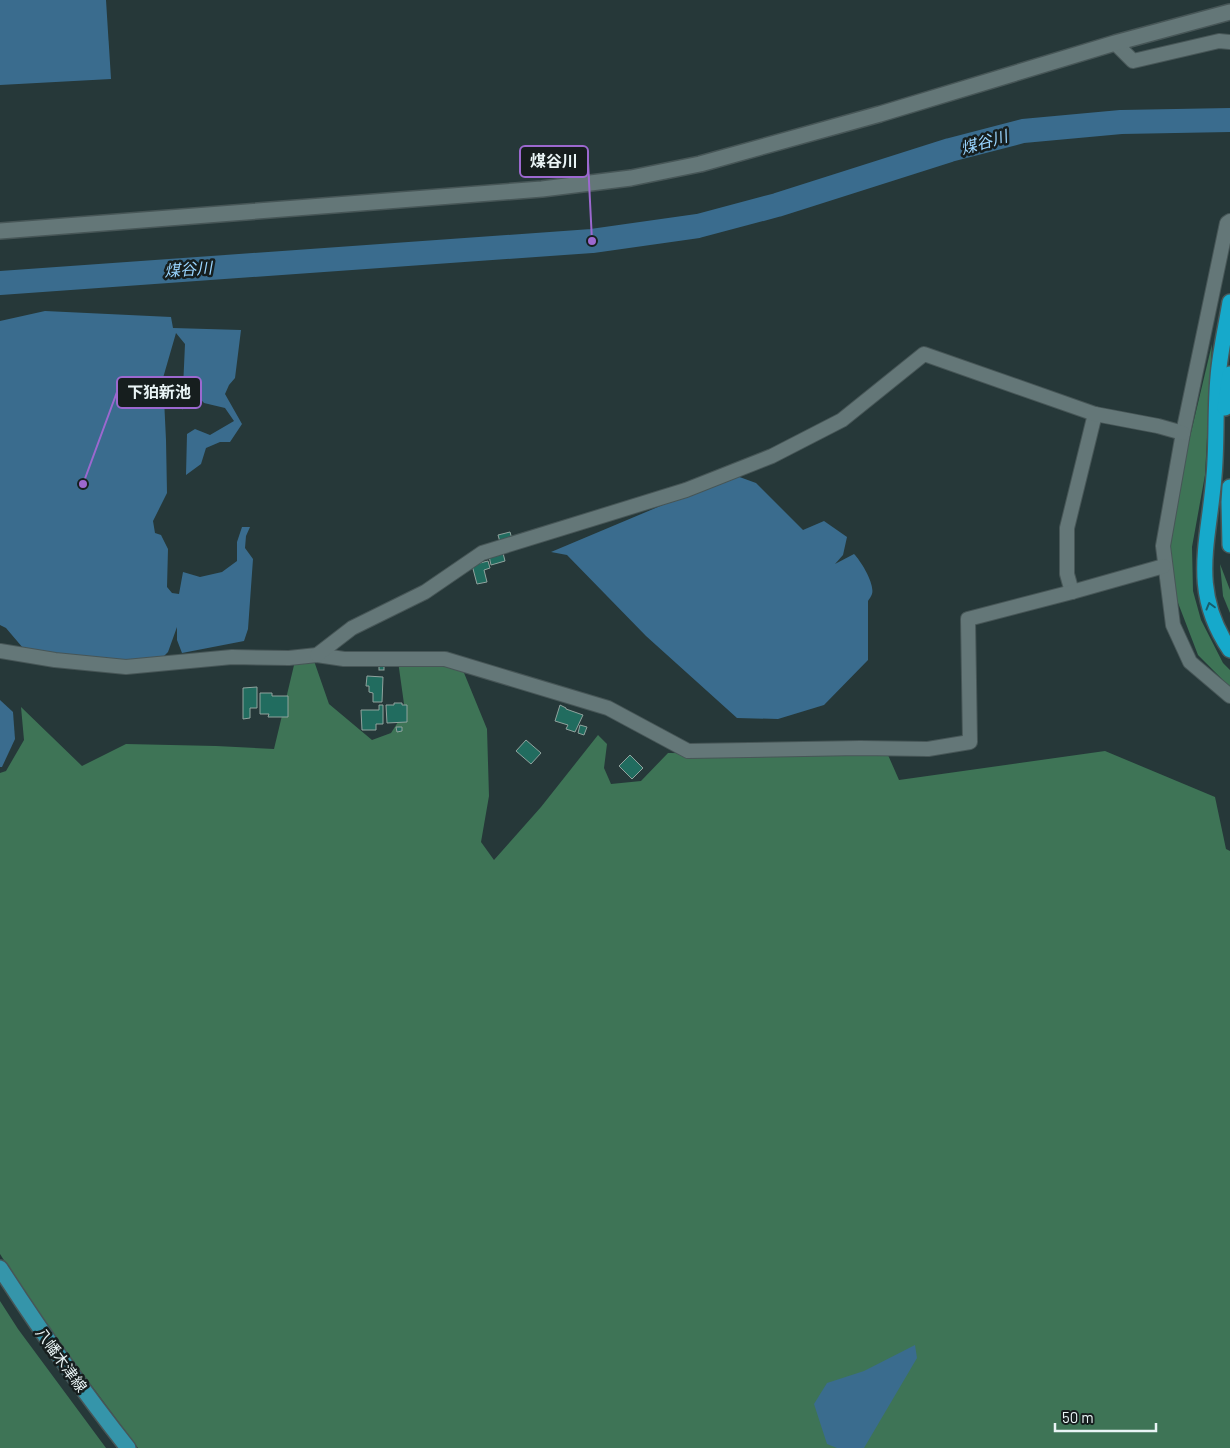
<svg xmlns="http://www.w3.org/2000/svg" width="1230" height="1448" viewBox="0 0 1230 1448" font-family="Barlow,'Noto Sans JP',sans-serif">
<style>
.forest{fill:#3e7456}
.water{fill:#3a6c8e}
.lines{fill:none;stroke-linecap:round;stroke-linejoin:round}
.river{stroke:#3a6c8e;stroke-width:24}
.building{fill:#216c5f;stroke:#90a39e}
.minor-casing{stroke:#475657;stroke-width:16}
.tertiary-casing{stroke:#475657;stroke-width:18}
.primary-casing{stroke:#475657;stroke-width:18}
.motorway-casing{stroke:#475657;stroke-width:18}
.minor{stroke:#647778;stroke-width:14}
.tertiary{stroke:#647778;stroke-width:15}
.primary{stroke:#3595aa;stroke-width:15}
.motorway{stroke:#16a9cb;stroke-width:15}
.oneway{stroke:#165d6c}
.labels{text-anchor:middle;stroke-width:5;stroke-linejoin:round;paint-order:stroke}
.street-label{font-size:15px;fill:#e9f4f5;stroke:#161e1e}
.water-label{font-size:16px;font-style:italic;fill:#9ad5ff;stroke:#161e1e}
.leader{fill:none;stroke:#9c68cf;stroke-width:2}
.callout-dot{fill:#9c68cf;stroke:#161e1e;stroke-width:2}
.callout{fill:#161e1e;stroke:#9c68cf;stroke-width:2}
.callout-label{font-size:16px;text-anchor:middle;font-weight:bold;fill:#e9f4f5}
</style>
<rect width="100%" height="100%" fill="#263839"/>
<g class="forest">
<polygon points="1212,344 1205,475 1192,547 1193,591 1201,620 1223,663 1230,670 1230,687 1198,655 1175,595 1168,551 1171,517"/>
<polygon points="1220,564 1230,590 1230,613 1223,596"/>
<polygon points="313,658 329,704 372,740 391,733 405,711 398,661 462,668 487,729 489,796 481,842 494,860 541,807 598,735 607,744 604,768 611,784 641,781 668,753 888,755 899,780 1105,751 1215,797 1226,849 1230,851 1230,1448 138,1448 39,1315 0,1254 0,773 6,771 24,740 21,707 82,766 126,744 216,746 274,749 295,661"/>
<polygon points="0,1301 18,1329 106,1448 0,1448"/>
</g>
<g class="water">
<polygon points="0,0 106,0 111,79 0,85"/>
<polygon points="45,311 171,317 173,328 241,330 235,378 229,385 225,394 242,424 230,442 220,442 206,448 201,464 186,475 187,434 195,429 210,435 234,421 225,408 204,403 193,391 182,410 185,344 176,333 163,378 166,440 167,493 153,521 155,533 161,535 168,549 167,587 172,593 179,594 183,572 200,577 222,572 237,561 237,542 242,527 250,527 246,536 245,548 253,559 248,629 244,641 182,653 177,640 177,627 168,652 160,660 122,663 23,648 6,628 0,625 0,321"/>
<path d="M734,475L756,483L803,530L824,521L847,537L843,555L835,564L854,554C861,561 875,584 872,594C871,597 869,599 868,601V660L824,705L778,719L737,718L646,636L567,555L551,552Z"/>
<polygon points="0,700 13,712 15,739 2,767 0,767"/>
<polygon points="915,1345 917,1358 864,1448 837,1448 827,1444 814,1404 827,1383 864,1371"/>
</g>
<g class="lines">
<polyline class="river" points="0,283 592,241 698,226 777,205 950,150 1023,131 1121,122 1230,120"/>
</g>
<g class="building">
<polygon points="510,532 512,539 500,542 498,535"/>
<polygon points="503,553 505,561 491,565 489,556"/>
<polygon points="488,561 490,568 484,570 487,582 477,584 472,565"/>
<rect x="379" y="664" width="5" height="6"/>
<polygon points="367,676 383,677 382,702 373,702 373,693 369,692 369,686 366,686"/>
<polygon points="257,687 257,708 250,708 250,718 243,719 243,688"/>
<polygon points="260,693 272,693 272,696 288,696 288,717 268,717 269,714 260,714"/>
<polygon points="394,703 402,703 402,705 407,705 407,722 387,723 386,705 394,705"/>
<polygon points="379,705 383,705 383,724 376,724 376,730 362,730 361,710 379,710"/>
<polygon points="560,705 566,708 566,709 583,715 575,732 566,729 568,725 555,721"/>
<polygon points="580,725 587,727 584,735 578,733"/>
<polygon points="396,727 402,727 402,731 397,732"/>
<polygon points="526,740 541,753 531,764 516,751"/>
<polygon points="630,755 643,768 632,779 619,766"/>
</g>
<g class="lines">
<g class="minor-casing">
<g id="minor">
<polyline points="1115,43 1133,61 1219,41 1230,42"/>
<polyline points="1230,221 1227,223 1183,433 1163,546 1173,625 1190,662 1230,696"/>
<polyline points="1072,592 1067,574 1067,528 1095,414"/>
<polyline points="0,651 55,660 126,667 232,657 289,658 317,655 344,659 445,659 608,708 688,751 860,748 928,749 970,742 968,619 1072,592 1164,566"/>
<polyline points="317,655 352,628 425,592 482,553 686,490 772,456 842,420 924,354 1095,414 1158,426 1183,433"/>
</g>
</g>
<g class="tertiary-casing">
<polyline id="tertiary" points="0,231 542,189 631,178 700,164 880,114 1115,43 1230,12"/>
</g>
<g class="primary-casing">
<path id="primary" d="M0,1268C40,1330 82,1390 128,1448"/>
</g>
<g class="motorway-casing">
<g id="motorway">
<path d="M1230,302C1226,327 1220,352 1218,377C1215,410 1217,443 1214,476C1209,542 1189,590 1230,650"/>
<polyline points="1225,408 1230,374"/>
<polyline points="1230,487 1229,502 1230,545"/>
</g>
</g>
<use href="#minor" class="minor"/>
<use href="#tertiary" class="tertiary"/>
<use href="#primary" class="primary"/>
<use href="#motorway" class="motorway"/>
</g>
<defs><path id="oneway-chevron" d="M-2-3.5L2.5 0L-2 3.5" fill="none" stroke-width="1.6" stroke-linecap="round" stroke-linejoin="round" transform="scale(1.25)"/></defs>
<use class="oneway" href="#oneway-chevron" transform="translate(1210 606) rotate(-105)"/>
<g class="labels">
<g class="street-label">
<text transform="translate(61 1360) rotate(54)" y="5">八幡木津線</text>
</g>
<g class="water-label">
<text transform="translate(984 142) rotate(-16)" y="6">煤谷川</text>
<text transform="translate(188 269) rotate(-4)" y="6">煤谷川</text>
</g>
</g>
<path class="leader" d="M592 241L588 162M83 484L117 392"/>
<g class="callout-dot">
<circle cx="592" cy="241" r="5"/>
<circle cx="83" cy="484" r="5"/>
</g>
<g class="callout">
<rect x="520" y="146" width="68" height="31" rx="5"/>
<rect x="117" y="377" width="84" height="31" rx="5"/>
</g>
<g class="callout-label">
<text x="554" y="167">煤谷川</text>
<text x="159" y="398">下狛新池</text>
</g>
<path d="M1055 1423v8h101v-8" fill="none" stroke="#e9f4f5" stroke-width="2.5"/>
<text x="1062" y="1423" font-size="15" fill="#e9f4f5" stroke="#161e1e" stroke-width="4" paint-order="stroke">50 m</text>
</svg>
